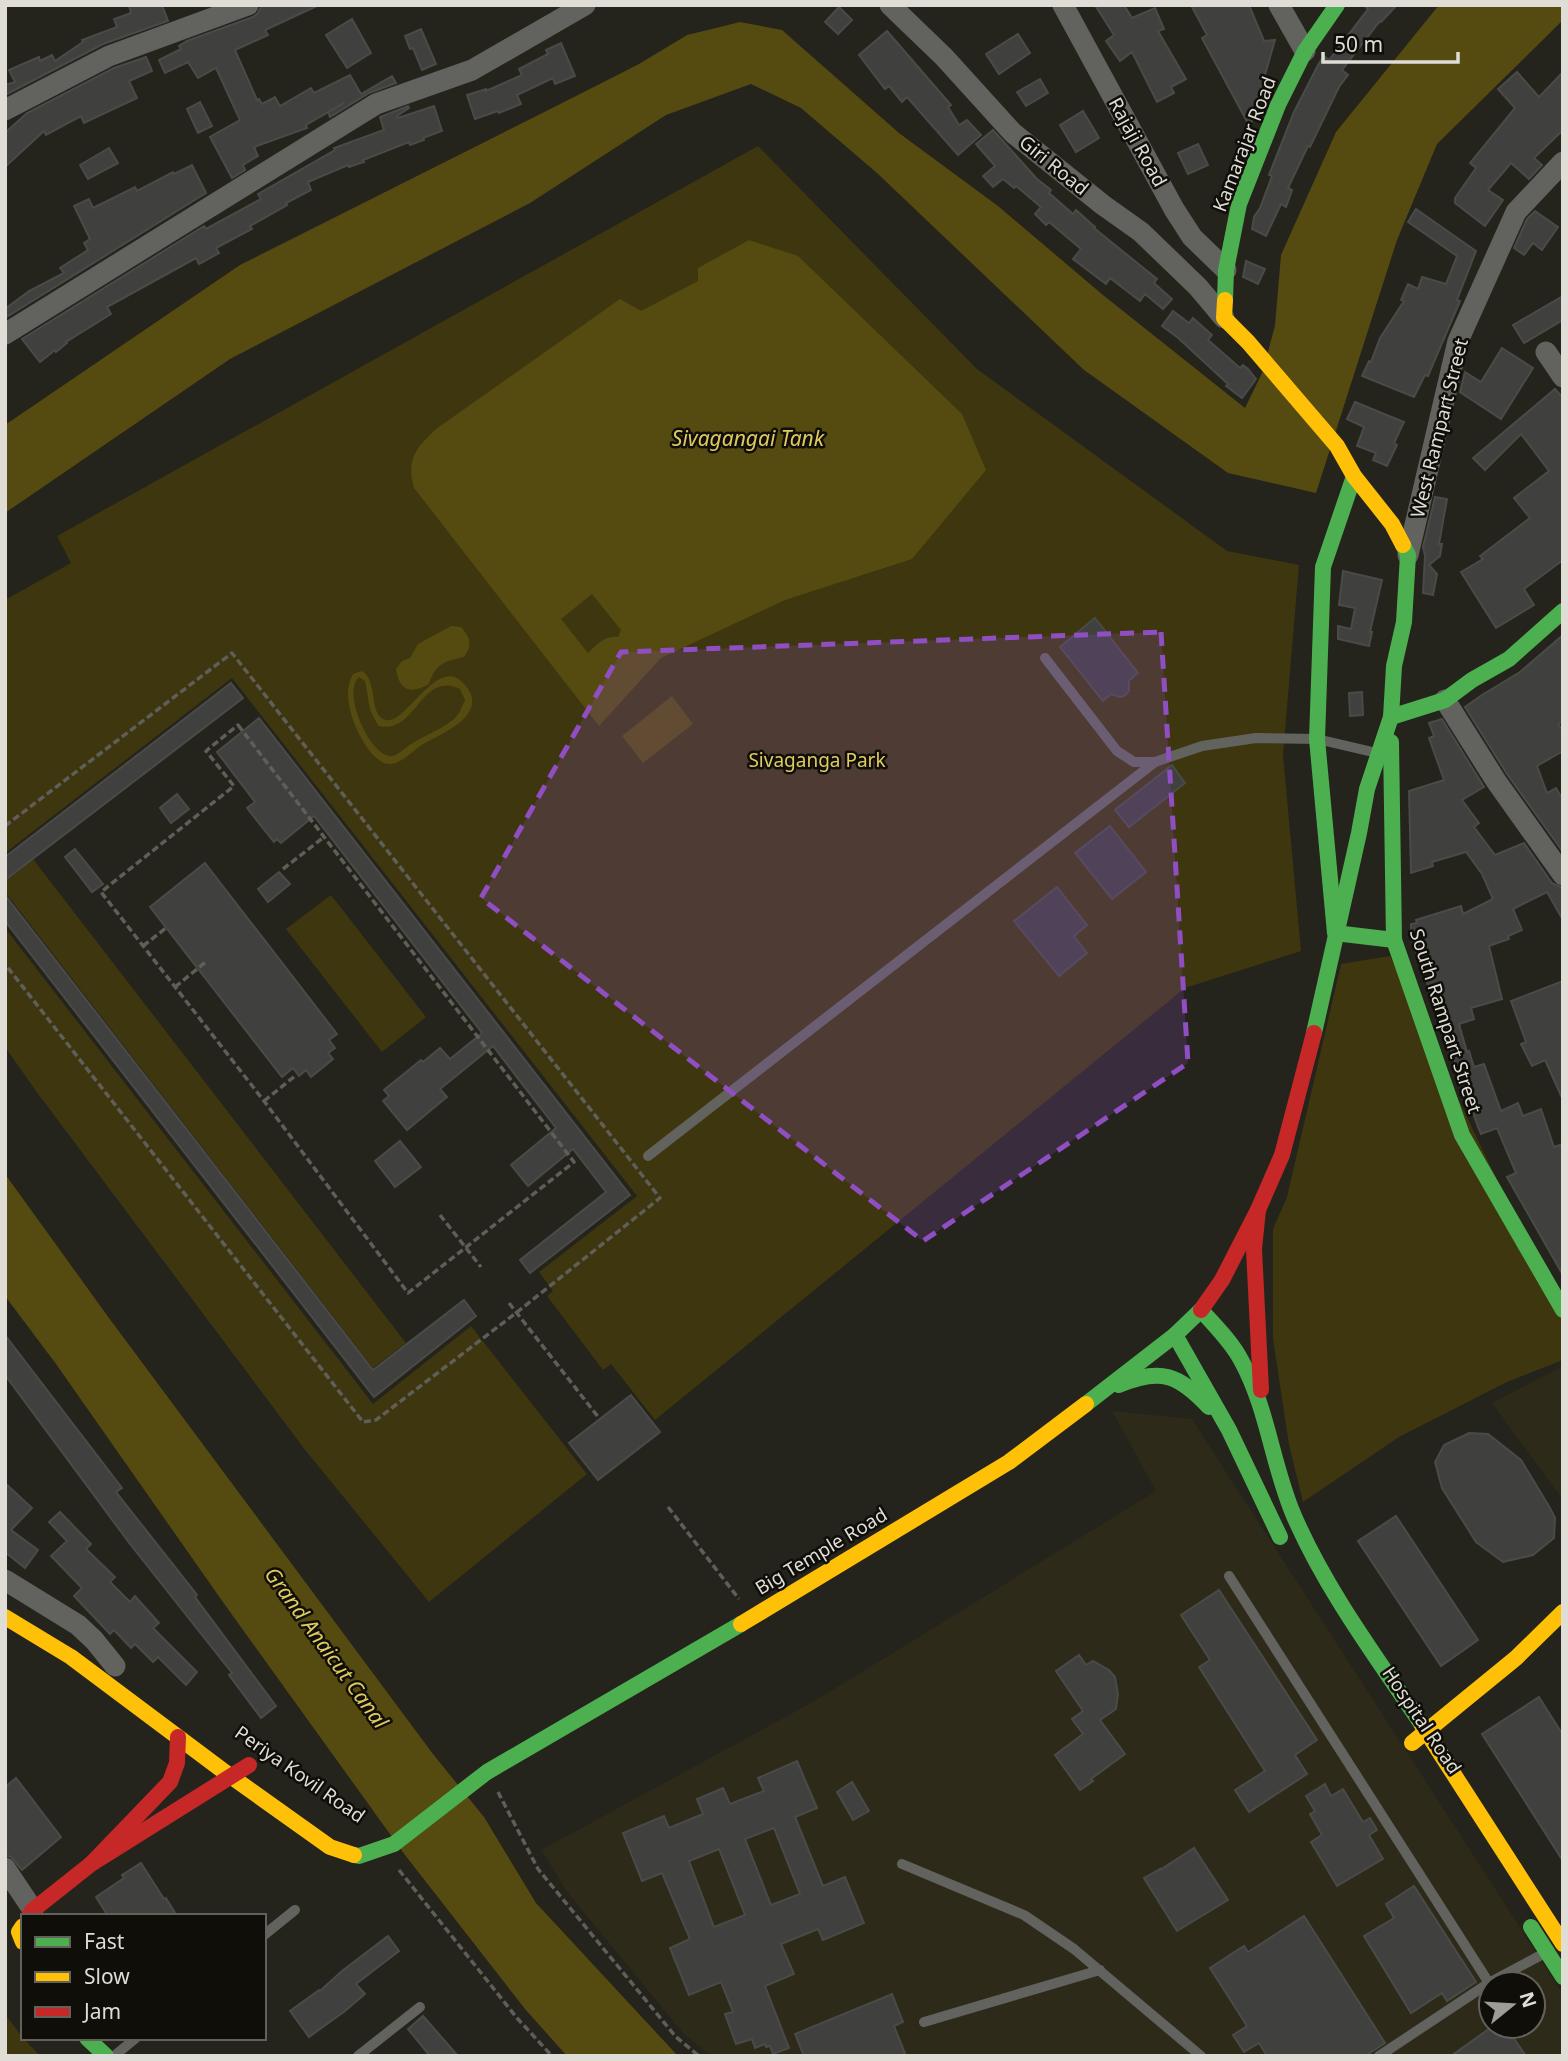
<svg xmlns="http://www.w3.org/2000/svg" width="1568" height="2061" viewBox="0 0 1568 2061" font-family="'Noto Sans',sans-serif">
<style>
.built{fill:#2e2a19;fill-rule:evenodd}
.green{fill:#3e360f}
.water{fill:#554a0f;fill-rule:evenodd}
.building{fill:#40403f;stroke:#4a4a48;stroke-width:2;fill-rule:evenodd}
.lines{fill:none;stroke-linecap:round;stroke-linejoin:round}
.path{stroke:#5f5e59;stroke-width:3.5;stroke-dasharray:7 3.5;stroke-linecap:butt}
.lane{stroke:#62625f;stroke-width:10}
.street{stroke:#62625f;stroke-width:21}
.fast{stroke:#4caf50;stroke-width:16}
.slow{stroke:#ffc107;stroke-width:16}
.jam{stroke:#c62828;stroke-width:16}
.marked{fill:#8f4fc3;fill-opacity:0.2;stroke:#8f4fc3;stroke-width:5;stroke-dasharray:14 9;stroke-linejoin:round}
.labels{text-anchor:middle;stroke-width:5;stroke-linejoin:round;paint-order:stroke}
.street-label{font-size:19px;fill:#dfddd5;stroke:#0f0e09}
.park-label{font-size:19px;fill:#e2cc60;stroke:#0f0e09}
.water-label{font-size:21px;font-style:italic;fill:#e0ca5d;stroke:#0f0e09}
</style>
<rect width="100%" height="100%" fill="#24231c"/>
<g class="built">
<polygon points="1563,1366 1563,1500 1492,1403"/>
<path d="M1112,1411L1192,1419L1563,1994V2056H711L683,2033L568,1893L541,1850L813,1702L1156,1491ZM1491,1984H1533V2026H1491Z"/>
</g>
<g class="green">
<polygon points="758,146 977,369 1227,551 1299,565 1283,755 1301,951 1185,988 655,1420 611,1364 603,1370 547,1296 553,1291 539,1272 637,1196 232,678 5,853 5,600 71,563 57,536"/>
<polygon points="33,859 406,1343 373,1368 5,892 5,881"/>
<polygon points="331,895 426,1017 382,1052 286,929"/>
<polygon points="5,928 373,1404 471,1326 587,1474 429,1602 306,1451 36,1091 5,1047"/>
<polygon points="1390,956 1563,1318 1563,1360 1507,1382 1399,1437 1303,1502 1289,1445 1273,1339 1273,1229 1287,1197 1341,964"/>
<polygon points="5,2014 23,2038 40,2056 5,2056"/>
</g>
<g class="water">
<polygon points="1439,5 1563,5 1563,20 1437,144 1397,240 1316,493 1228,473 1084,370 877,173 801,108 751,84 666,115 530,203 230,359 5,513 5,425 240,265 578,95 639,64 687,35 740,22 782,30 899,133 998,206 1103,295 1245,408 1263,371 1275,325 1281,255 1336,132"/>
<path d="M749,240L798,256L962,414L986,470L912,559L785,600L661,658L599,726L414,488C406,459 416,448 436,429L620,299L641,311L698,281V268ZM592,594L621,630L618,637C605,635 596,645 588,653L561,619Z"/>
<path d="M451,626L461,627C470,637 473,645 464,657C445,661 435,664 429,684C410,695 399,690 396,669L402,661L410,658L418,644Z"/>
<path d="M362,671C379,682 368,716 386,720C406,725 438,653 464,684C491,713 445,732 425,743C413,749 399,769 384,763C370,757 358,734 353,720C348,705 345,689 353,674ZM359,677L365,681C370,701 366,707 379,726C416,735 421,670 460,689L465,700C462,707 460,713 454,719C439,732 418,737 403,750C399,753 395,757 389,756C368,752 342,692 359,677Z"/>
<polygon points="672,696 693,724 643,763 622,736"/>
<polygon points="5,1174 109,1318 433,1754 484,1817 536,1903 678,2056 567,2056 525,2009 405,1855 225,1605 56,1364 5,1296"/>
</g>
<g class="building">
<polygon points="129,5 162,5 168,21 103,44 5,95 5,85 15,82 9,70 39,57 40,61 52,55 55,61 83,42 82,40 117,27 114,19 131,13"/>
<polygon points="262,5 319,5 265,30 268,35 235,50 257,100 259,99 262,104 275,97 280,106 311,88 314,93 350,75 361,94 392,76 396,83 369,93 330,117 328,112 344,103 306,125 307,128 254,147 258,156 243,165 245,170 232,178 210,137 240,120 216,68 198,78 188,62 165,73 159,60 181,49 179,46 187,41 253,17 258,13"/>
<polygon points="1095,5 1124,5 1132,18 1155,8 1164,29 1158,31 1186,79 1171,87 1174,93 1157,102 1132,52 1120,61 1106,41 1114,35"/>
<polygon points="1191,5 1249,5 1264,41 1275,40 1250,127 1202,38 1207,35"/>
<polygon points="1364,5 1397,5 1381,22 1380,21 1342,70 1348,75 1339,87 1310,147 1308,146 1288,188 1292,190 1286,207 1281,204 1266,236 1252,229 1254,217 1260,208 1272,176 1269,175 1294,112 1318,65 1324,56 1329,60 1368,9"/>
<polygon points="839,7 852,20 838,34 825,22"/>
<polygon points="352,19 371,53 347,68 326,35"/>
<polygon points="421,29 436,64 422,70 413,48 410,49 405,36"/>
<polygon points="887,31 951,105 948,107 959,125 967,120 981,135 958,155 907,97 902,102 889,86 885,89 859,55"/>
<polygon points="1018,34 1030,53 999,74 986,54"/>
<polygon points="561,43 575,76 555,84 553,78 517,95 521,104 499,113 498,111 475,119 467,95 486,89 486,91 522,75 519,69 548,54 546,50"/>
<polygon points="146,57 152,71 129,81 137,98 84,123 81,116 46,135 44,131 5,167 5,133 27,113 114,68"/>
<polygon points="1517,72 1539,97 1563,72 1563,130 1534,158 1542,165 1529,179 1511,163 1488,190 1503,200 1485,226 1455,203 1455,198 1476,168 1470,163 1515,108 1498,89"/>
<polygon points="1040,79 1048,93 1026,106 1017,92"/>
<polygon points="200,102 212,126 198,133 187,109"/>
<polygon points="408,106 409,108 397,116 398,118 434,106 442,131 423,138 424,140 410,145 409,142 363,160 364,162 349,167 348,165 308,182 311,190 286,203 287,205 250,226 252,229 216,248 219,253 199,264 196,258 107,307 111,314 66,342 67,343 56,352 55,350 40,362 22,339 204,226 206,229 261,199 258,194 335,150 334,148 384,130 380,117"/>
<polygon points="1083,111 1099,138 1076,152 1060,125"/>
<polygon points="993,130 1037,179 1051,190 1049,193 1073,214 1076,210 1095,227 1094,228 1157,279 1154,283 1172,299 1163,309 1145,294 1140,301 1110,278 1106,284 1073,259 1081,249 1049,222 1046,225 1035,214 1041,207 1016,186 1014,188 1003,179 993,187 983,176 995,166 976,144"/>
<polygon points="1198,144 1208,165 1188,174 1178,153"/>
<polygon points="109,148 118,163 88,179 80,165"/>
<polygon points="192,165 206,193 5,318 5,309 29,291 64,273 60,268 88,250 84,243 90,239 74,206 89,199 93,208 135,187 137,191 173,172 174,174"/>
<polygon points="1416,209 1476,251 1457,300 1460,301 1428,376 1425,375 1414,397 1362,376 1369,361 1371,362 1380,338 1404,301 1401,300 1408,284 1418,289 1422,277 1446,284 1457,256 1408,222"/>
<polygon points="1535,211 1558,227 1542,250 1533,243 1524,255 1514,248 1527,219"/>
<polygon points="1246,261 1265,269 1258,284 1243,277"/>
<polygon points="1563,296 1563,320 1524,343 1513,325"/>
<polygon points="1173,311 1189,323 1193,318 1212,335 1208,340 1240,368 1243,365 1248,369 1256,379 1242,398 1226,386 1228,384 1177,337 1162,326"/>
<polygon points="1502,348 1533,368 1501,419 1460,392 1465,372 1481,382"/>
<polygon points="1555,389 1563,398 1563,560 1524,589 1534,605 1496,628 1461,572 1483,559 1480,556 1530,518 1514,498 1549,471 1521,434 1485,470 1473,458"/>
<polygon points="1355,402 1404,422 1394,443 1397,445 1387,466 1373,460 1376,453 1357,446 1364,427 1347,419"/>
<polygon points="1435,497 1447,499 1439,544 1442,544 1440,556 1429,565 1437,574 1433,595 1423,593 1425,556 1423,547"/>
<polygon points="1343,571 1382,580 1370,632 1372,632 1369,646 1338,639 1338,626 1351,629 1355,608 1339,605"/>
<polygon points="1095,618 1138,673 1129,681 1129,691 1124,696 1120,697 1111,694 1103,701 1060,647"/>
<polygon points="1563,635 1563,721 1558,724 1563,731 1563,751 1537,766 1547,793 1556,788 1563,800 1563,852 1507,774 1465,707 1482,695 1520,672"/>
<polygon points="231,683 243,698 5,880 5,857"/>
<polygon points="1362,692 1363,715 1350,716 1349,693"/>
<polygon points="259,718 630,1195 530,1273 520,1260 606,1192 573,1149 528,1186 511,1165 556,1128 493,1046 440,1089 447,1097 407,1130 383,1101 389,1096 384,1090 421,1060 423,1062 440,1048 450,1059 482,1033 314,816 281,843 277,839 274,842 247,808 255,802 217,752"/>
<polygon points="1442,719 1484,787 1462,800 1479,823 1474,827 1495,855 1524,843 1552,883 1563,888 1563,920 1547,892 1513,909 1522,930 1508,936 1509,939 1489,946 1502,999 1471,1008 1474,1019 1459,1024 1467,1052 1469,1051 1474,1067 1484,1064 1501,1111 1518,1103 1523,1116 1541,1109 1554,1147 1563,1144 1563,1275 1507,1177 1516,1173 1497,1128 1481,1134 1478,1127 1411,937 1411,924 1417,923 1416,920 1461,906 1463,914 1493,899 1482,874 1466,852 1432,862 1433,866 1411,873 1409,791 1444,780 1429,738 1434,736 1429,723"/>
<polygon points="1172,765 1185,783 1129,827 1115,810"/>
<polygon points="177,794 189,809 171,823 160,808"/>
<polygon points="1110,826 1146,872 1112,899 1075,853"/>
<polygon points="75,849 103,884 92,892 65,857"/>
<polygon points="205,863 337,1034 329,1040 335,1048 328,1053 333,1059 311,1077 306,1070 299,1076 293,1068 282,1077 150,907"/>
<polygon points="279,872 290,884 268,902 258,889"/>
<polygon points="1057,887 1087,925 1074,936 1087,953 1059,976 1014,921"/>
<polygon points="5,895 373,1370 464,1300 476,1316 374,1397 5,921"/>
<polygon points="1563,981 1563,1100 1545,1060 1532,1066 1521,1044 1526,1042 1511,1001"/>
<polygon points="400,1141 421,1167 395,1187 375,1161"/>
<polygon points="5,1335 122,1488 116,1492 197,1595 195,1597 276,1706 261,1718 229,1675 232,1673 130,1544 5,1375"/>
<polygon points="631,1395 660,1432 598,1480 569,1443"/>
<polygon points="1469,1433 1488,1434 1521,1460 1550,1508 1555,1518 1554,1538 1533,1555 1503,1562 1476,1542 1442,1488 1435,1462 1444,1445"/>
<polygon points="5,1483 32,1508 11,1530 38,1550 25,1568 5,1552"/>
<polygon points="60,1512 91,1544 86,1549 115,1577 110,1582 130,1602 135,1596 159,1623 153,1628 197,1672 186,1685 158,1657 153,1662 135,1644 131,1648 114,1630 110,1634 74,1596 82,1588 51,1556 67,1541 49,1522"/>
<polygon points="1396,1516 1478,1640 1441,1666 1358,1541"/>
<polygon points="1219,1590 1317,1740 1295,1755 1307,1774 1249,1812 1235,1790 1265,1771 1199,1667 1210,1660 1181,1615"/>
<polygon points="1079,1655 1086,1665 1093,1661 1109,1670 1115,1677 1118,1694 1116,1709 1100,1720 1125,1754 1091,1779 1093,1781 1080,1790 1055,1755 1083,1734 1072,1719 1083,1711 1056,1671"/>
<polygon points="1539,1697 1563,1735 1563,1861 1482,1734"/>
<path d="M797,1761L817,1808L795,1817L823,1886L845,1877L864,1923L823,1940L818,1929L781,1944L794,1974L765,1986L789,2048L773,2054L770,2046L766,2047L765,2044L755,2048L752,2039L736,2044L725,2014L733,2012L721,1982L689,1995L670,1948L690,1939L662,1873L642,1881L623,1833L664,1816L669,1828L703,1814L697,1799L723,1788L730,1804L764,1791L758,1778ZM774,1828L800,1894L771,1905L745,1839ZM719,1849L745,1915L714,1927L689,1861Z"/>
<polygon points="16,1778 61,1837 22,1870 11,1857 5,1855 5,1787"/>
<polygon points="852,1782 869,1811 853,1820 837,1792"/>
<polygon points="1325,1784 1331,1796 1343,1789 1363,1822 1370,1818 1377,1830 1369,1835 1383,1859 1337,1886 1311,1842 1322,1835 1310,1814 1315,1811 1306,1796"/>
<polygon points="1194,1848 1228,1900 1177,1931 1144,1878 1160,1869 1160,1870"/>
<polygon points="141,1863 164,1899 166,1898 177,1916 108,1916 96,1897 124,1878 122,1875"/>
<polygon points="1414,1886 1476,1982 1447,2001 1442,1993 1411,2013 1364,1936 1394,1918 1386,1904"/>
<polygon points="1304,1916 1385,2043 1365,2056 1267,2056 1259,2043 1244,2052 1233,2035 1247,2026 1210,1968 1244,1946 1248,1952"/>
<polygon points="388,1936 399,1951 356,1984 365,1994 345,2011 309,2037 290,2011 319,1990 320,1991 342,1971"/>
<polygon points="892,1994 903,2022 894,2026 906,2056 804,2056 795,2034"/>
<polygon points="423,2016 458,2056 430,2056 408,2029"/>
<polygon points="1493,2026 1505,2026 1526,2056 1451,2056"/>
</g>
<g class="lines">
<g class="path">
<polygon points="238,725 574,1162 408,1293 264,1101 101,892 234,786 206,751"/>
<polyline points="5,826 232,653 660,1198 516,1313 376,1420 363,1422 5,964"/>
<polyline points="283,869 324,837"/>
<polyline points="143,946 166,928"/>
<polyline points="175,987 207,961"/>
<polyline points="264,1101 295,1076"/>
<polyline points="440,1215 481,1267"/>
<polyline points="509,1303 599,1418"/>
<polyline points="668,1507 739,1599"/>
<polyline points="498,1792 538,1869 676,2037 699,2056"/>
<polyline points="399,1870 517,2018 552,2056"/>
</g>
<g class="lane">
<polyline points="1045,658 1117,751 1134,762 1155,762"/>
<polyline points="648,1156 1155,762 1202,746 1256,738 1317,739 1377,753"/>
<polyline points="1229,1576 1489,1983"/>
<polyline points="902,1864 1024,1915 1074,1949 1201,2056"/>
<polyline points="264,1935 295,1910"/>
<polyline points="924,2022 1100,1970"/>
<polyline points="114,2056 136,2038"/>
<polyline points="358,2056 420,2007"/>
<polyline points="1379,2056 1489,1983 1543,1954"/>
</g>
<g class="street">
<polyline points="890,5 944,57 1013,133 1103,205 1141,232 1198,287 1224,318"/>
<polyline points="1063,5 1174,209 1192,237 1226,270"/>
<polyline points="1279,5 1305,51"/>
<polyline points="5,110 109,56 248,5"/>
<polyline points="5,334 376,104 472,70 585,5"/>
<polyline points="1546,352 1563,377"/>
<polyline points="1408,555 1458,341 1516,212 1563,162"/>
<polyline points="1445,700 1496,781 1563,875"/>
<polyline points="5,1580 78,1625 94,1640 115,1666"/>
<polyline points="5,1868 33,1910"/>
</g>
<g class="fast">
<polyline points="1225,300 1226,270 1239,204 1278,105 1305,51 1337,5"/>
<polyline points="1354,476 1323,567 1317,739 1335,933 1394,940"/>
<polyline points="1391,717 1445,700 1472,680 1509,659 1563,611"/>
<polyline points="1391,742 1394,940 1462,1135 1563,1310"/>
<polyline points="1314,1033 1359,833 1367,789 1391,717 1394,666 1404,622 1408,555 1403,545"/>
<polyline points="1175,1335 1229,1430 1280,1537"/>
<path d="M1119,1385C1161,1367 1179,1375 1209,1407"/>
<path d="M1086,1404L1175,1335L1201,1310C1215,1326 1231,1341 1241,1360C1268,1409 1272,1465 1294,1516C1326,1590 1377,1658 1422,1725"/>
<polyline points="354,1855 359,1856 394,1844 487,1772 741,1624"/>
<polyline points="1531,1927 1563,1977"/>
<polyline points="87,2038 106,2056"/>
</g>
<g class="slow">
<polyline points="1225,300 1224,318 1248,342 1337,446 1354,476 1392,524 1403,545"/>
<polyline points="5,1617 71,1657 222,1770 330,1847 354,1855"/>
<polyline points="741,1624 1009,1462 1086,1404"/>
<polyline points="1422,1725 1563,1944"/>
<polyline points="1412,1743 1516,1658 1563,1612"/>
<polyline points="23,1926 19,1932 23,1942"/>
</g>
<g class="jam">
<polyline points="1258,1210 1254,1249 1261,1390"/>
<polyline points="1201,1310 1222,1280 1258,1210 1282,1155 1314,1033"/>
<polyline points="91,1864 170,1782 177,1763 178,1737"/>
<polyline points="29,1916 33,1910 91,1864 249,1765"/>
</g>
</g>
<path class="marked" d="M1161,632L1188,1063L923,1241L481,898L621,652Z"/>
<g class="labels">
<g class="street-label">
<text transform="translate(1138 142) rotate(61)" y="7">Rajaji Road</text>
<text transform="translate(1244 144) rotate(-69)" y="7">Kamarajar Road</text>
<text transform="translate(1054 165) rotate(39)" y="7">Giri Road</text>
<text transform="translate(1439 428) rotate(-76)" y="7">West Rampart Street</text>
<text transform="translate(1446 1021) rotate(72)" y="7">South Rampart Street</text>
<text transform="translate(821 1551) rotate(-31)" y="7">Big Temple Road</text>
<text transform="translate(1422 1720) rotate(56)" y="7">Hospital Road</text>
<text transform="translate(300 1774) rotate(35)" y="7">Periya Kovil Road</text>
</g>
<g class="park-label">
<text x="817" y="767">Sivaganga Park</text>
</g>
<g class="water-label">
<text x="748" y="446">Sivagangai Tank</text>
<text transform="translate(326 1648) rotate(54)" y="7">Grand Anaicut Canal</text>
</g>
</g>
<rect width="1568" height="2061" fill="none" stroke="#dfddd5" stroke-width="14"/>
<rect x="21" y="1914" width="245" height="126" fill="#0f0e09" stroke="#62615b" stroke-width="2"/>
<rect x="35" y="1937" width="35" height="10" fill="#4caf50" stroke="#62615b" stroke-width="2"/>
<text x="84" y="1949" font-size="21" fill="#dfddd5">Fast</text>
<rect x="35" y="1972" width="35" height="10" fill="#ffc107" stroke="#62615b" stroke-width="2"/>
<text x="84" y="1984" font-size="21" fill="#dfddd5">Slow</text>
<rect x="35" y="2007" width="35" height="10" fill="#c62828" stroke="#62615b" stroke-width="2"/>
<text x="84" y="2019" font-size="21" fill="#dfddd5">Jam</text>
<g transform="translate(1512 2005) rotate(72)"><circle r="33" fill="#0f0e09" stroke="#62615b" stroke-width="2"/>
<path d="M0-5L12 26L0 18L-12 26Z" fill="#9e9c94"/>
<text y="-10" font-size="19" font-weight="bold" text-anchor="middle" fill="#dfddd5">N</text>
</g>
<path d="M1323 52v10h135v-10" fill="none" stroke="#dfddd5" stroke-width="3.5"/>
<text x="1334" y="52" font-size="21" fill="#dfddd5" stroke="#0f0e09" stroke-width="5" paint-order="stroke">50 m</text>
</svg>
